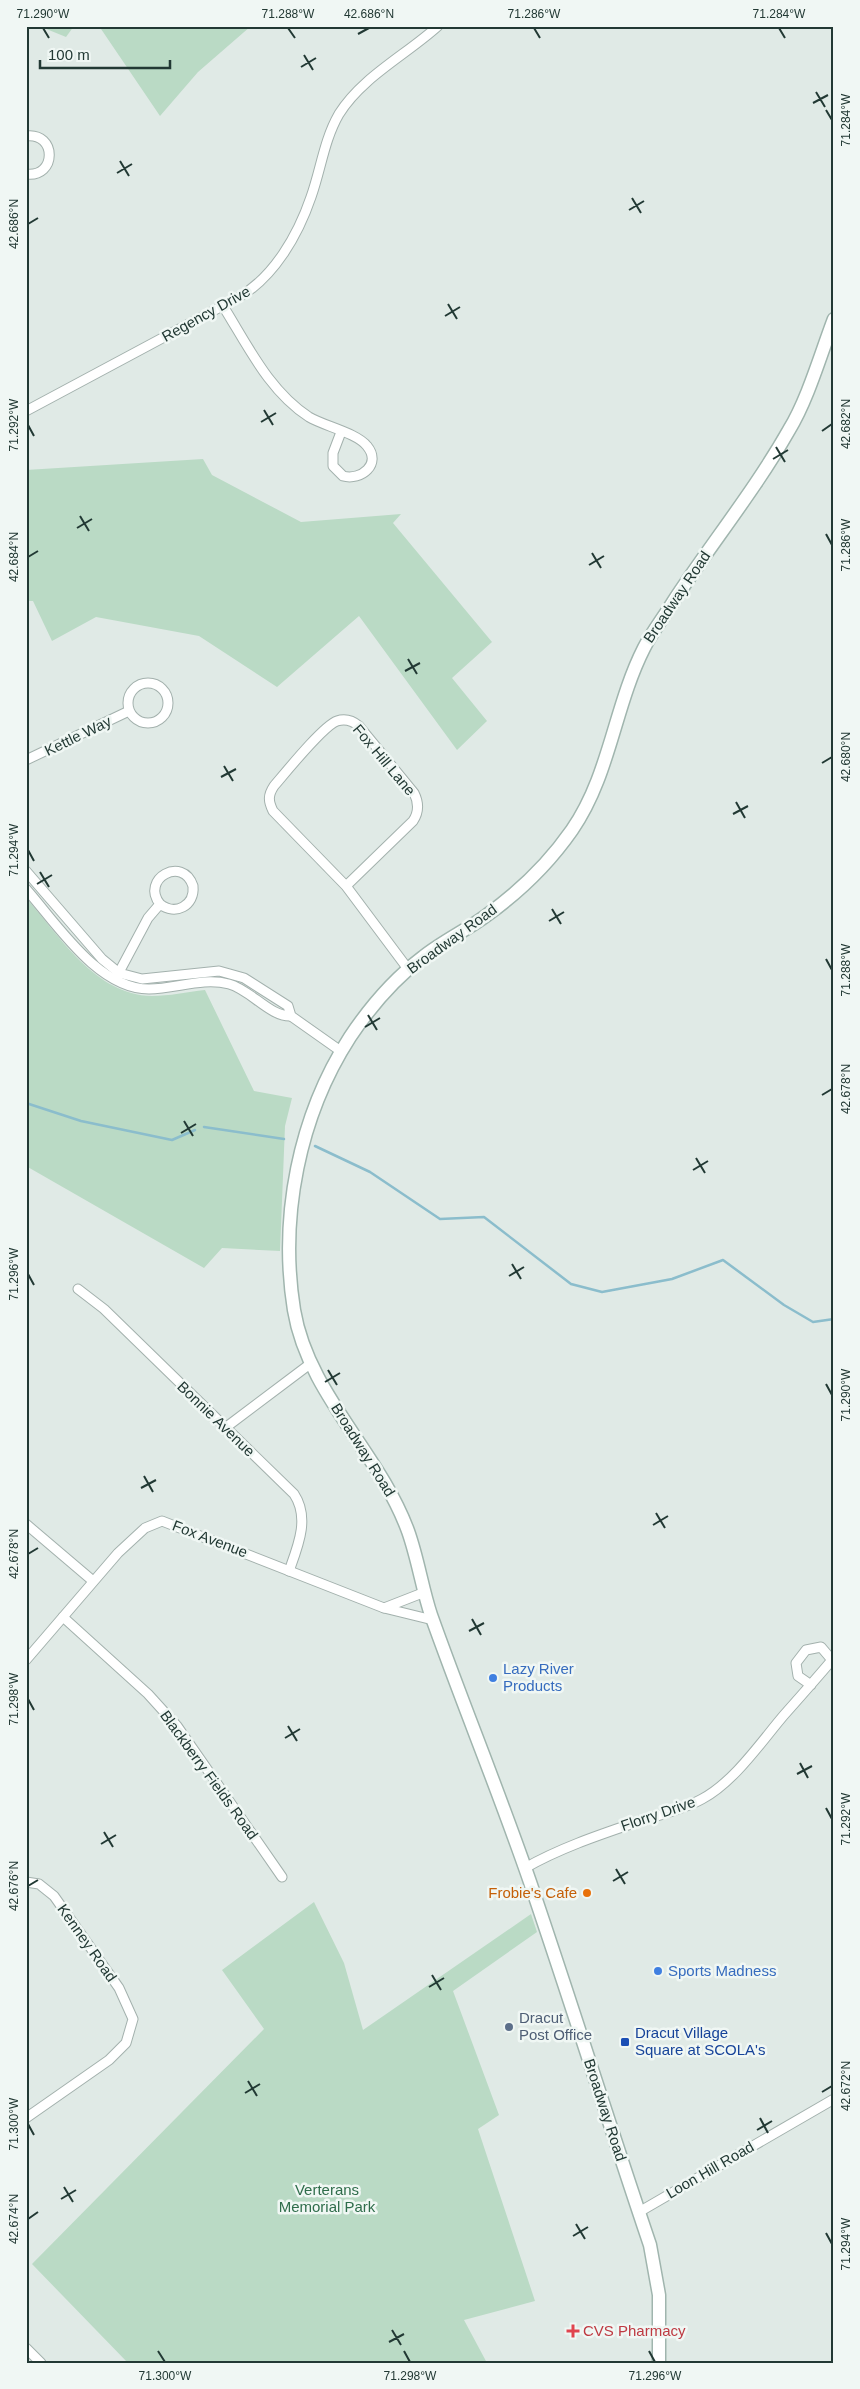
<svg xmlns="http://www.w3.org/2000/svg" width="860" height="2389" viewBox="0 0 860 2389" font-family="Arial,sans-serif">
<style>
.green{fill:#badac5}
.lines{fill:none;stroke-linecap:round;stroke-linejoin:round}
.stream{stroke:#8bbdcc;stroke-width:2.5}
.street-casing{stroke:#a3b1ad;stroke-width:11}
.secondary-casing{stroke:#a0b5ae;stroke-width:15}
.street{stroke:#fff;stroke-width:9}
.secondary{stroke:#fff;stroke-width:12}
.ticks{fill:none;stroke:#223934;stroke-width:2}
.shop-dot{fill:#3f7fe0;stroke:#f0f7f4;stroke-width:2}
.food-dot{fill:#e8710a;stroke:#f0f7f4;stroke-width:2}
.service-dot{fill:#5c6f8a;stroke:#f0f7f4;stroke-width:2}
.transit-dot{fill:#1a4fb4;stroke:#f0f7f4;stroke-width:2}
.health-dot{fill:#e0444e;stroke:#f0f7f4;stroke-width:2}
.labels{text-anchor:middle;stroke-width:5;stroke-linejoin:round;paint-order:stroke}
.street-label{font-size:15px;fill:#223934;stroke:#f0f7f4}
.shop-label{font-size:15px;fill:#366cbe;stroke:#f0f7f4;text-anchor:start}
.food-label{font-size:15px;fill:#c56008;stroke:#f0f7f4;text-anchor:end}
.service-label{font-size:15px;fill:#4e5e75;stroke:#f0f7f4;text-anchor:start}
.transit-label{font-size:15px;fill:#164399;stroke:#f0f7f4;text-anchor:start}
.park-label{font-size:15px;fill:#2f6d4b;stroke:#f0f7f4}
.health-label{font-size:15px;fill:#be3a42;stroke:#f0f7f4;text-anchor:start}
.neatline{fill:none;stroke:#223934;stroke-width:2}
.ticks-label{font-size:12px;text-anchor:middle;fill:#223934}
</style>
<rect width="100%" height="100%" fill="#e0eae6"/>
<g class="green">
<polygon points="39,26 74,26 66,37"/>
<polygon points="99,26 251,26 198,72 160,116"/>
<polygon points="203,459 212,475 301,522 401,514 393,523 492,642 452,678 487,721 457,750 359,616 277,687 199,636 96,617 52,641 33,601 26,601 26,470"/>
<path d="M26,898C60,936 95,995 152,996C169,996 187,992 205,990L254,1091L292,1098L285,1126L280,1251L222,1248L204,1268L26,1166Z"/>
<polygon points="314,1902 344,1963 363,2030 531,1914 537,1932 453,1991 499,2115 478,2129 535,2301 464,2320 487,2363 128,2363 32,2264 264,2029 222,1970"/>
</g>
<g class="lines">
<g class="stream">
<polyline points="26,1103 81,1121 172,1140 195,1130"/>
<polyline points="204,1127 284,1139"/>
<polyline points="315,1146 370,1172 440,1219 484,1217 571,1284 602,1292 672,1279 723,1260 784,1305 813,1322 834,1319"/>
</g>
<g class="street-casing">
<g id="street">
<path d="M26,136C57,132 57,178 26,174"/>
<path d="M223,306C248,346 269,391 309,417C324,426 357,433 367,446C382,464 361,481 343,476L333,466V453L341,432"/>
<path d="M26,411L239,297C274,277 298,235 311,197C321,169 324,140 339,114C362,77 406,55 438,26"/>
<circle cx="148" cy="703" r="20"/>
<polyline points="26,760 129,711"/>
<polyline points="26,871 102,959 119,973 142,979 219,971 244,978 288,1006 291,1016 342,1052"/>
<path d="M346,886L413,821C419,812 419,803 414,793L359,726C353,721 346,718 337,721C323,726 286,772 274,786C268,795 268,801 273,811L346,886L408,969"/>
<path d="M26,889C57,924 98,989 149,989C176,989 202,977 229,984C251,990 270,1017 291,1016"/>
<path d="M116,978L148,918L160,904C140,879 183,855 193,886C195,906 175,916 160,904"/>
<path d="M78,1289L104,1309L294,1494C310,1518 298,1546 289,1571"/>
<polyline points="225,1428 310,1364"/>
<polyline points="26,1524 93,1581"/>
<polyline points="384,1608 425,1592"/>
<polyline points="63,1617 148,1694 177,1726 282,1877"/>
<polyline points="26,1660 118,1553 145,1528 162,1521 384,1608 433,1620"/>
<path d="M525,1868C560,1848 599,1835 637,1822C659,1815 682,1810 702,1799C734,1782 761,1742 784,1715C800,1697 816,1679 832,1660L821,1647L806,1650L796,1663L798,1676L811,1685"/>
<polyline points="26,1882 39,1884 54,1896 119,1988 133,2019 126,2043 109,2060 26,2118"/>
<polyline points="639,2212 834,2099"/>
<polyline points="26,2348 41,2363"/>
</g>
</g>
<g class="secondary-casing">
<path id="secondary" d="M659,2363V2295L650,2245C609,2124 571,2002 530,1882C499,1792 463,1705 431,1615C422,1588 418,1559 408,1531C379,1452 308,1394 294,1310C279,1217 299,1116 350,1037C370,1007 394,979 423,957C443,941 467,930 487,915C519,892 549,863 572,830C610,775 614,707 644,648C652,632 664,617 673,602C711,544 755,490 789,430C808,399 821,353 834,319"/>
</g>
<use href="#street" class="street"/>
<use href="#secondary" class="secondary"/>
</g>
<path class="ticks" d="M43,28L49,38M288,28L295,38M534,28L540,38M779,28L785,38M358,34L369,28M304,55L313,70M301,67L316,58M816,92L825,107M813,103L828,95M826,110L832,120M120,161L129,176M117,173L132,164M632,198L641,213M629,210L644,201M28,224L38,218M448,304L457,319M445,316L460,307M264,410L273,425M261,422L276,413M28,425L34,436M822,431L832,424M776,447L785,462M773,459L788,450M80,516L89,531M77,528L92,519M826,534L832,545M592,553L601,568M28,557L38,551M589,565L604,556M408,659L417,674M405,671L420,663M822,763L832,757M224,766L233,781M221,777L236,769M736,802L745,818M733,814L748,806M28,850L34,861M40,872L49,887M37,884L52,875M552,909L561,924M549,921L564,912M826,959L832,970M368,1015L377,1030M365,1027L380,1018M822,1095L832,1089M184,1121L193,1136M181,1133L196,1124M696,1158L705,1173M693,1170L708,1161M512,1264L521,1279M28,1274L34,1285M509,1276L524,1267M328,1370L337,1385M325,1382L340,1373M826,1384L832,1395M144,1476L153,1492M141,1488L156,1480M656,1513L665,1528M653,1525L668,1516M28,1554L38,1548M472,1619L481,1635M469,1631L484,1623M28,1699L34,1710M288,1726L297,1741M285,1738L300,1729M800,1763L808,1778M797,1774L812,1766M826,1808L832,1819M104,1832L113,1847M101,1844L116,1835M616,1869L625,1884M613,1881L628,1872M28,1886L38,1880M432,1975L441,1990M429,1987L444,1978M248,2081L257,2096M822,2092L832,2086M245,2093L260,2084M760,2118L768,2133M28,2124L34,2135M757,2130L772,2121M64,2187L73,2202M61,2199L76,2190M28,2219L38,2212M576,2224L585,2239M826,2233L832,2244M573,2236L588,2227M392,2330L401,2345M389,2342L404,2334M158,2351L165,2362M404,2351L410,2362M649,2351L655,2362"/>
<g class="shop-dot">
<circle cx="493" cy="1678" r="5"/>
<circle cx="658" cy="1971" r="5"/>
</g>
<circle class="food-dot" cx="587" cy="1893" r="5"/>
<circle class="service-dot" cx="509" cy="2027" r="5"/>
<rect class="transit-dot" x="620" y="2037" width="10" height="10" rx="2.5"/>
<path class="health-dot" d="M570.5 2323.5h5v5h5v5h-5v5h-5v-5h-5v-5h5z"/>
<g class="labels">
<g class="street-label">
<text transform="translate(206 314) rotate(-29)" y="5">Regency Drive</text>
<text transform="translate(677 597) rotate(-56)" y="5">Broadway Road</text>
<text transform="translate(78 736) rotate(-26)" y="5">Kettle Way</text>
<text transform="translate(384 760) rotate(50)" y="5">Fox Hill Lane</text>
<text transform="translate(452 939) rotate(-36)" y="5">Broadway Road</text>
<text transform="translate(216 1419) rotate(44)" y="5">Bonnie Avenue</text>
<text transform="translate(363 1450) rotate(58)" y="5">Broadway Road</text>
<text transform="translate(210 1539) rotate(21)" y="5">Fox Avenue</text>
<text transform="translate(209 1775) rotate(54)" y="5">Blackberry Fields Road</text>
<text transform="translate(658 1814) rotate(-19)" y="5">Florry Drive</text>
<text transform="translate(87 1943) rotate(55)" y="5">Kenney Road</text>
<text transform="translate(605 2110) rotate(72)" y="5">Broadway Road</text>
<text transform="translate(710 2170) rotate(-30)" y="5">Loon Hill Road</text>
</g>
<g class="shop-label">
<text x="503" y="1674">Lazy River<tspan x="503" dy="17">Products</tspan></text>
<text x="668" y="1976">Sports Madness</text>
</g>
<g class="food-label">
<text x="577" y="1898">Frobie's Cafe</text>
</g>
<g class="service-label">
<text x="519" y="2023">Dracut<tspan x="519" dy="17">Post Office</tspan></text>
</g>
<g class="transit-label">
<text x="635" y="2038">Dracut Village<tspan x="635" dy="17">Square at SCOLA's</tspan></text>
</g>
<g class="park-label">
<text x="327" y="2195">Verterans<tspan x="327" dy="17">Memorial Park</tspan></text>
</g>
<g class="health-label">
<text x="583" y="2336">CVS Pharmacy</text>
</g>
</g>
<rect width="860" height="2389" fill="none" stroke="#f0f7f4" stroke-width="55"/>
<path d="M40 60v8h130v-8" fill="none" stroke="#223934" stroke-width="2.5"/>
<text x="48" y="60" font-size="15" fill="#223934" stroke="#f0f7f4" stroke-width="4" paint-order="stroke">100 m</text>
<rect x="28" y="28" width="804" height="2334" class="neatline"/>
<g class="ticks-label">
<text x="43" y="18">71.290°W</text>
<text x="288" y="18">71.288°W</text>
<text x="369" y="18">42.686°N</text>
<text x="534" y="18">71.286°W</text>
<text x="779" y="18">71.284°W</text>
<text transform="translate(846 120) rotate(-90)" y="4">71.284°W</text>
<text transform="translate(14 224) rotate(-90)" y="4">42.686°N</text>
<text transform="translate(846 424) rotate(-90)" y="4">42.682°N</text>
<text transform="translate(14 425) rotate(-90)" y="4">71.292°W</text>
<text transform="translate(846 545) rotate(-90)" y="4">71.286°W</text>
<text transform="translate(14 557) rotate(-90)" y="4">42.684°N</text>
<text transform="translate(846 757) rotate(-90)" y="4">42.680°N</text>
<text transform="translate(14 850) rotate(-90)" y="4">71.294°W</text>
<text transform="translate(846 970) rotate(-90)" y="4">71.288°W</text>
<text transform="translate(846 1089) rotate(-90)" y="4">42.678°N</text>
<text transform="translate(14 1274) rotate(-90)" y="4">71.296°W</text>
<text transform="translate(846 1395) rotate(-90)" y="4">71.290°W</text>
<text transform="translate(14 1554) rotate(-90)" y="4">42.678°N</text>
<text transform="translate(14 1699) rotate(-90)" y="4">71.298°W</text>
<text transform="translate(846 1819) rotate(-90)" y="4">71.292°W</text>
<text transform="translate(14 1886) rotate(-90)" y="4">42.676°N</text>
<text transform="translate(846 2086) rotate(-90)" y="4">42.672°N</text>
<text transform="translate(14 2124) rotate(-90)" y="4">71.300°W</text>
<text transform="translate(14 2219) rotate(-90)" y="4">42.674°N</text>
<text transform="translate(846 2244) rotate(-90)" y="4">71.294°W</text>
<text x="165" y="2380">71.300°W</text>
<text x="410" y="2380">71.298°W</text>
<text x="655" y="2380">71.296°W</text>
</g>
</svg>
